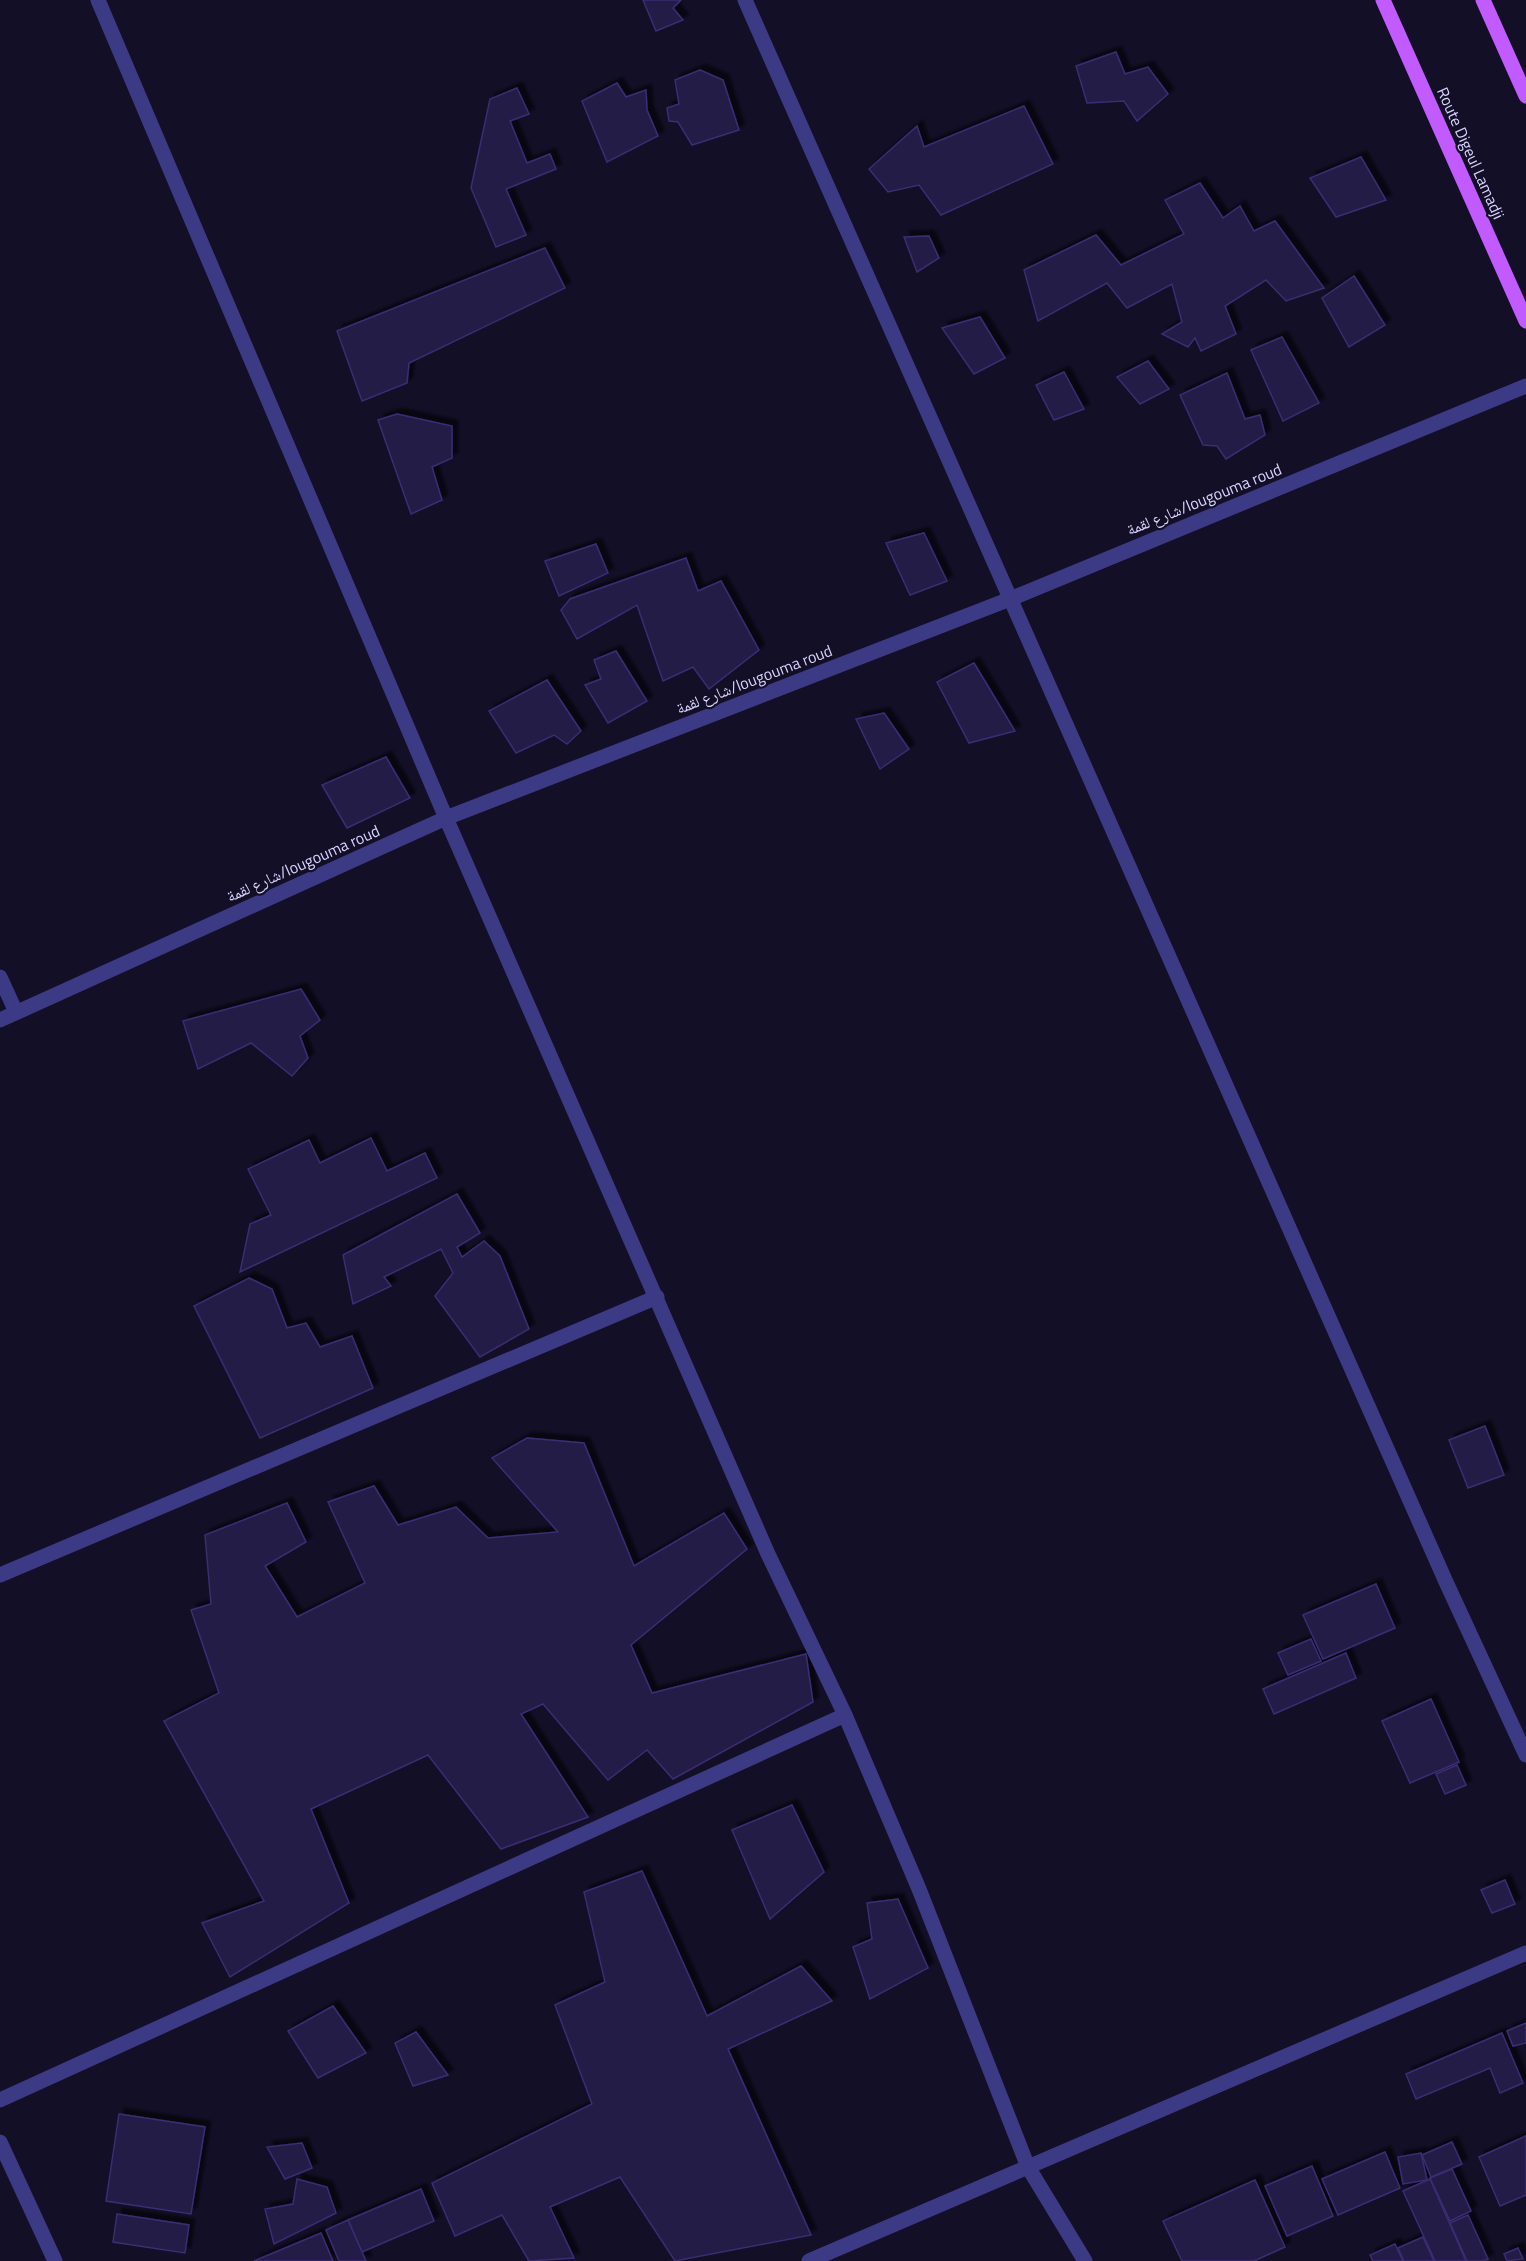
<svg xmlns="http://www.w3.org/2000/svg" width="1526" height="2261" viewBox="0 0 1526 2261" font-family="'Titillium Web','Noto Naskh Arabic',sans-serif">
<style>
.building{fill:#241b47;stroke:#3b2d73;stroke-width:1.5;filter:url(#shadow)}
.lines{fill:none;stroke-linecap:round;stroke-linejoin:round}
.minor{stroke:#3d3a85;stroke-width:15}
.major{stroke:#c25bff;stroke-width:15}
.labels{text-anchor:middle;stroke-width:4.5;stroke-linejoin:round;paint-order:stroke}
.street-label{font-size:16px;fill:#d9d4ff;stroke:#130f26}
</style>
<defs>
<filter id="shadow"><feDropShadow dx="5.5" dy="-5.5" stdDeviation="1.5" flood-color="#0009"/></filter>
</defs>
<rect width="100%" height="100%" fill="#130f26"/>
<g class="building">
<polygon points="643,0 681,0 673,8 683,20 656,31"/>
<polygon points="1116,52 1125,74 1148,67 1168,94 1137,121 1124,101 1087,103 1076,66"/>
<polygon points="700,70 723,80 739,130 692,145 678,122 669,121 667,108 679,104 675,80"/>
<polygon points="617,83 626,97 646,90 647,110 658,136 607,162 582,101"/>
<polygon points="517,88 529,114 510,121 527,163 550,154 556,169 506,189 526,235 496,247 471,188 490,99"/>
<polygon points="1024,106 1053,164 941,215 919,185 888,192 869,169 917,126 924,147"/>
<polygon points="1361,157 1386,200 1336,217 1310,178"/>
<polygon points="1200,183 1223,218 1240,206 1254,231 1275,221 1324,288 1286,301 1266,280 1225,306 1236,334 1201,351 1195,338 1188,347 1162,334 1182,322 1172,284 1127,308 1107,283 1038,321 1024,270 1096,235 1121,265 1184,234 1165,200"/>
<polygon points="929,236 939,258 917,272 904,237"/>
<polygon points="545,248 565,288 409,363 407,383 362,401 337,331"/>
<polygon points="1354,276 1385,325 1349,347 1322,298"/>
<polygon points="980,317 1005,358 974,374 942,328"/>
<polygon points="1282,337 1319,403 1283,421 1251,350"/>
<polygon points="1148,361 1169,389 1140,404 1117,377"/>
<polygon points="1064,372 1084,409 1054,420 1036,385"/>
<polygon points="1227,373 1245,419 1260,415 1265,435 1226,459 1217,446 1203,445 1180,395"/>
<polygon points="397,414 452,426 452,458 432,467 442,500 411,514 378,420"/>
<polygon points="924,533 947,581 910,595 886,543"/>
<polygon points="596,544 608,573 559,596 545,561"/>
<polygon points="686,558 698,591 721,581 759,650 709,689 693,667 663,681 637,605 577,639 561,610 570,599"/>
<polygon points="616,651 647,701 608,723 585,685 601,679 594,660"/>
<polygon points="974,663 1015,731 969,743 937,682"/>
<polygon points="547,680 581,731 567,744 554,735 516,753 489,711"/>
<polygon points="884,713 909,749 880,769 856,719"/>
<polygon points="386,757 410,798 347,828 322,785"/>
<polygon points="301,989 320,1020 300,1036 308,1058 292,1076 251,1043 198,1069 183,1021"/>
<polygon points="371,1138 387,1171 425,1153 437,1178 240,1272 250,1224 271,1215 248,1169 309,1140 320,1163"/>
<polygon points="457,1194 480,1233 457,1247 462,1257 484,1241 500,1256 529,1329 480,1357 435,1296 453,1273 441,1249 384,1277 391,1286 353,1304 343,1255"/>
<polygon points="249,1278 272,1289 287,1328 306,1323 320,1347 352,1336 373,1388 260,1438 194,1306"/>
<polygon points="1485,1426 1504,1475 1468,1488 1449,1440"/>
<polygon points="527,1438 584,1443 634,1566 724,1513 747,1549 631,1645 652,1693 806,1654 813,1702 673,1779 647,1750 608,1780 543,1704 521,1714 588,1817 501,1849 428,1755 311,1809 349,1903 230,1977 202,1923 264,1901 164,1721 219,1693 191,1610 211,1604 205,1535 287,1503 306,1542 265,1566 297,1617 365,1583 328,1502 374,1486 398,1525 456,1507 488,1538 558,1532 492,1458"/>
<polygon points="1376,1584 1395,1628 1323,1659 1303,1615"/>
<polygon points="1311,1639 1321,1661 1288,1675 1278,1653"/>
<polygon points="1346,1653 1356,1678 1274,1714 1263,1689"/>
<polygon points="1431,1699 1459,1762 1410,1783 1382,1721"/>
<polygon points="1457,1765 1466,1785 1445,1794 1436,1774"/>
<polygon points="792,1805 824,1872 770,1919 732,1830"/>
<polygon points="642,1871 707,2016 801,1966 832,2001 728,2049 811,2235 675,2261 620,2177 550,2207 574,2258 529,2261 502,2215 455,2236 432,2183 592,2104 555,2005 605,1982 584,1892"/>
<polygon points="1505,1880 1515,1904 1492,1913 1481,1890"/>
<polygon points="898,1899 928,1968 870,1999 853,1947 872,1939 867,1903"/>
<polygon points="333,2006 366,2053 318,2078 288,2031"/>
<polygon points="1526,2023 1526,2043 1513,2046 1507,2031"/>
<polygon points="416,2032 448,2075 413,2086 395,2043"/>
<polygon points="1502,2033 1523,2083 1500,2093 1490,2068 1416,2099 1406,2074"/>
<polygon points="119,2114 205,2127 191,2214 106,2201"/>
<polygon points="1526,2136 1526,2195 1500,2206 1479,2157"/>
<polygon points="1452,2142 1462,2164 1431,2177 1422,2155"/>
<polygon points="302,2143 312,2168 285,2179 267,2147"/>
<polygon points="1385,2152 1400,2188 1338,2215 1322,2179"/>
<polygon points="1421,2153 1427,2180 1403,2184 1398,2157"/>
<polygon points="1312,2166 1333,2216 1287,2236 1265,2186"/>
<polygon points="1452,2169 1471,2211 1450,2221 1430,2178"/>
<polygon points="297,2179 327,2187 336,2213 274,2244 265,2209 293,2204"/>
<polygon points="1430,2179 1466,2261 1435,2261 1403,2191"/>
<polygon points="1255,2180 1285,2247 1254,2261 1182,2261 1163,2221"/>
<polygon points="421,2189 434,2221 362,2252 348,2220"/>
<polygon points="117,2214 189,2225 185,2253 113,2242"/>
<polygon points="1468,2215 1488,2259 1483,2261 1467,2261 1450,2223"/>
<polygon points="348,2220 362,2252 366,2261 339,2261 326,2230"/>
<polygon points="321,2233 333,2261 254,2261"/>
<polygon points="1423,2237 1434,2261 1404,2261 1398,2248"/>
<polygon points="1395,2244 1403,2261 1373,2261 1370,2255"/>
<polygon points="1518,2248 1523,2259 1507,2261 1504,2254"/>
</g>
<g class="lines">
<g class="minor">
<polyline points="98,0 446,818 768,1554 845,1715 919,1889 1028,2167 1085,2261"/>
<polyline points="745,0 1446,1582 1526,1755"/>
<polyline points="0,977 16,1012"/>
<polyline points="0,1020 446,818 1010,599 1526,386"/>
<polyline points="0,1575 657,1297"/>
<polyline points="0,2100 845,1715"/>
<polyline points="0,2142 55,2261"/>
<polyline points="809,2261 1526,1953"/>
</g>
<g class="major">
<polyline points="1383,0 1526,321"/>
<polyline points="1483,0 1526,96"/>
</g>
</g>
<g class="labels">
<g class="street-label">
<text transform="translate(1471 153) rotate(66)" y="6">Route Digeul Lamadji</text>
<text transform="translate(1204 499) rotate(-22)" y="6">شارع لقمة/lougouma roud</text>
<text transform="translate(754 679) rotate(-21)" y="6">شارع لقمة/lougouma roud</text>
<text transform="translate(303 863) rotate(-24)" y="6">شارع لقمة/lougouma roud</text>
</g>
</g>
</svg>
